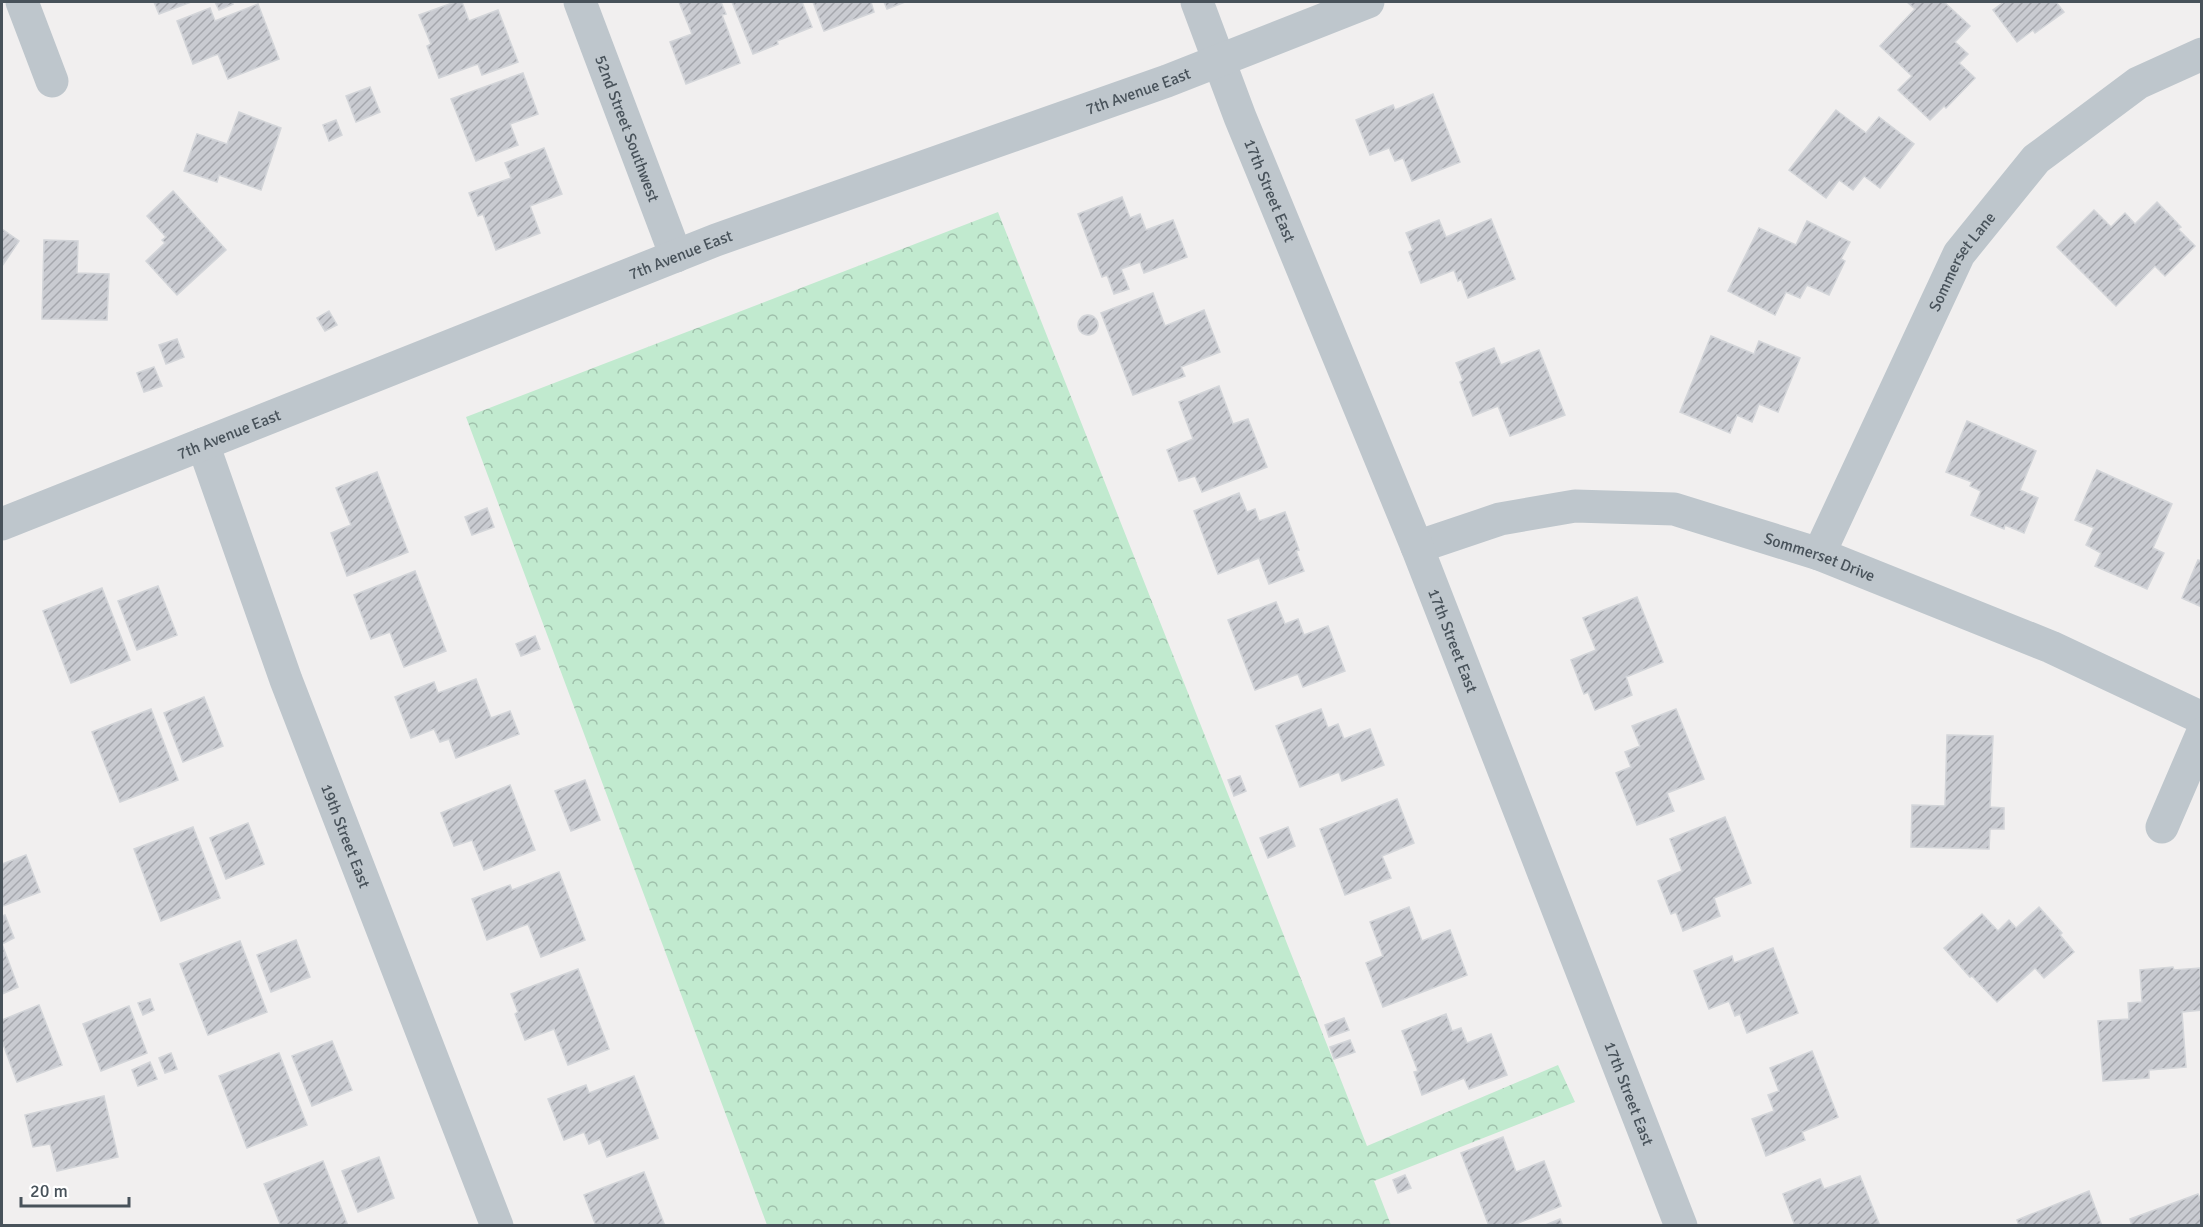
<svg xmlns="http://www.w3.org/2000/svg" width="2203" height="1227" viewBox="0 0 2203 1227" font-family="Signika,sans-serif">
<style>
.forest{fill:url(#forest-crowns)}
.building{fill:url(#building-hatch);stroke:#d3d5d9;stroke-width:1.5}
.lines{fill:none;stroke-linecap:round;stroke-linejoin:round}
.minor{stroke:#bec6cc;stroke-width:33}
.tertiary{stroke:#bec6cc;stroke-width:33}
.labels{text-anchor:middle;stroke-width:4.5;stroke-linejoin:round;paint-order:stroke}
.street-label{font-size:16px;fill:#48525a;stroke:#fff}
</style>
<defs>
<pattern id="forest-crowns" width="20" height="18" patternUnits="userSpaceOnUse" patternTransform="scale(1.5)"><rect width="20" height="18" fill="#c1eacf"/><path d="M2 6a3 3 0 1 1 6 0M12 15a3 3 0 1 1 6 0" fill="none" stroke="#9fc0ab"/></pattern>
<pattern id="building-hatch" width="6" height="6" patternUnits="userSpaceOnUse" patternTransform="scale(1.5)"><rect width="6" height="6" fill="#c9cbd1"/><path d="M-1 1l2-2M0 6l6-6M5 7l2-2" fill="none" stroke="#a5a7ad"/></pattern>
</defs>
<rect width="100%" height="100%" fill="#f1efef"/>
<polygon class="forest" points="998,212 1367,1146 1558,1065 1575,1102 1374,1181 1391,1225 767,1225 466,417"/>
<g class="building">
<polygon points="154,2 191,2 159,14"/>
<polygon points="215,2 232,2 233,4 219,10"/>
<polygon points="455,2 462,2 469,21 498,10 518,62 482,75 478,64 439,78 427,46 431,44 419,15"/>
<polygon points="679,2 721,2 726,14 722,15 740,63 686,84 670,42 692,34"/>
<polygon points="732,2 802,2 812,27 777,41 778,44 753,54"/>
<polygon points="813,2 871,2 874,12 824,31"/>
<polygon points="884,2 905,2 887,9"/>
<polygon points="1907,2 1944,2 1970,26 1955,42 1968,54 1959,63 1975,78 1946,108 1944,106 1930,120 1898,90 1912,76 1880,46 1915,9"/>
<polygon points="2004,2 2056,2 2064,12 2035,33 2033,30 2017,42 1993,10"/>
<polygon points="258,4 279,59 228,79 218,54 193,64 177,21 210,8 215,21"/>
<polygon points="523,73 538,114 510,124 518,145 476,161 451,99"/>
<polygon points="370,87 380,112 356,122 346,96"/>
<polygon points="1433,94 1460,162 1412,181 1403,158 1395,161 1389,148 1370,155 1356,120 1393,105 1395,110"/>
<polygon points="1836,110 1866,133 1879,117 1914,144 1880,188 1864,176 1853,190 1839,180 1826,198 1789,170"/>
<polygon points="239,112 281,128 261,190 219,175 217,182 184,171 197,134 227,144"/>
<polygon points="336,120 342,135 329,141 323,125"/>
<polygon points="544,148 562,194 530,206 540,233 496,250 483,214 478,216 469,193 511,178 505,163"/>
<polygon points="173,191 226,250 177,295 146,261 165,243 162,240 166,237 147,216"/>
<polygon points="1122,197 1130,218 1140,214 1146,230 1173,220 1187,257 1144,273 1140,262 1121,269 1129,289 1114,294 1107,275 1102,277 1078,214"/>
<polygon points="2157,202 2181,227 2178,229 2195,246 2165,276 2155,266 2116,306 2057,247 2094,210 2111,227 2125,213 2135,224"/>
<polygon points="1491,219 1515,279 1468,298 1461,279 1458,281 1454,270 1421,283 1409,252 1413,250 1406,233 1439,220 1446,237"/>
<polygon points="1807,221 1850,242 1841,259 1845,261 1829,295 1807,285 1800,298 1786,292 1775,315 1728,291 1759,228 1796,245"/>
<polygon points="2,229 19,241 2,266"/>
<polygon points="44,240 78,241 77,273 109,274 107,320 42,319"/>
<polygon points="1153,293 1165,326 1204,310 1220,352 1181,367 1185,376 1133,395 1101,313"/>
<polygon points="329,311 337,325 325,331 317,318"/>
<circle cx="1088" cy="325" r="10"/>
<polygon points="1711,336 1754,354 1759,341 1800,358 1778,412 1759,404 1752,422 1737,415 1730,433 1680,412"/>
<polygon points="177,339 184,357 166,364 159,345"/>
<polygon points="1494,348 1501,365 1539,350 1565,415 1510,436 1498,406 1473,416 1460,382 1463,380 1456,363"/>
<polygon points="154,367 162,386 144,392 137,373"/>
<polygon points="1219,386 1233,424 1248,419 1267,467 1202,492 1195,476 1179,481 1167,450 1193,439 1179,402"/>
<polygon points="1967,421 2036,451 2020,490 2038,498 2024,533 2005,525 2004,529 1971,515 1981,491 1970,486 1972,482 1946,472"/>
<polygon points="2097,470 2172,504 2153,548 2164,553 2147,589 2095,566 2101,553 2086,545 2094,528 2075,520"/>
<polygon points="377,472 408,552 347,576 331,533 351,525 336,488"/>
<polygon points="1239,493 1247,512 1255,509 1259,521 1285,512 1299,550 1296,551 1304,571 1269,584 1259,558 1218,574 1194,511"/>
<polygon points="487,508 494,527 472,535 465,517"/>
<polygon points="2198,560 2202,561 2202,607 2182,598"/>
<polygon points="415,571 446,651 404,667 390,632 371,639 354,595"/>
<polygon points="158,586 177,635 137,650 118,601"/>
<polygon points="102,588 130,660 71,683 43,611"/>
<polygon points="1637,597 1663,662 1626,677 1632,695 1595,710 1588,692 1584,694 1571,660 1596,650 1583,618"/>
<polygon points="1276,602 1285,624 1298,619 1304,635 1328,626 1345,671 1303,687 1298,674 1255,690 1228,620"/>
<polygon points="535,636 540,649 521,656 516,644"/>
<polygon points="476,679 491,718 510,711 519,734 456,758 449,739 440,742 434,729 411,738 395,697 434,682 438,693"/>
<polygon points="204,697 223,746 183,762 164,713"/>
<polygon points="151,709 178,780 120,802 92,732"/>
<polygon points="1321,709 1328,728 1338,724 1344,739 1370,729 1384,765 1342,781 1339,772 1300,787 1276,726"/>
<polygon points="1676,709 1704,779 1667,793 1674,811 1637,825 1616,773 1631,767 1625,752 1640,746 1632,726"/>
<polygon points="1947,735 1993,736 1990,807 2004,808 2004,829 1990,829 1989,849 1911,847 1912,805 1945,806"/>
<polygon points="1240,776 1246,791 1234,796 1228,780"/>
<polygon points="585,780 600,820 571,831 555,791"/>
<polygon points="510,785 535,850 484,870 472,840 454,846 441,813"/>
<polygon points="1397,799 1414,843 1382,856 1391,878 1345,895 1320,829"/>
<polygon points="1725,817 1751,883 1714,898 1720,916 1683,931 1676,912 1671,914 1658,881 1682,871 1670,839"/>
<polygon points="248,823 264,864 226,879 210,838"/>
<polygon points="193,827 220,898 161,921 134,849"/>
<polygon points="1288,827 1295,846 1268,858 1260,838"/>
<polygon points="26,855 40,892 3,906 2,901 2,864"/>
<polygon points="559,872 585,940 541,957 528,924 487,940 472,899 510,885 512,890"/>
<polygon points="1409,907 1422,941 1450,930 1467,975 1383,1007 1366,963 1383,956 1370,922"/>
<polygon points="2039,907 2062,933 2060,935 2074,952 2044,978 2035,968 1997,1002 1972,976 1970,977 1944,948 1982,914 1998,931 2009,920 2016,928"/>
<polygon points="5,915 14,938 2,944 18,987 2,994 2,916"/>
<polygon points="296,940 310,977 271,992 257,955"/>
<polygon points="240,941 267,1012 208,1035 180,964"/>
<polygon points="1773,948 1798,1013 1747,1033 1740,1014 1735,1016 1729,1001 1709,1009 1694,971 1732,956 1734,963"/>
<polygon points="2173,967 2174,970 2200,968 2202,1010 2182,1012 2186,1067 2149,1070 2149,1078 2103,1081 2098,1021 2129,1019 2128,1003 2142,1002 2140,970"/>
<polygon points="578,969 609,1049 568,1065 554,1029 525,1040 515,1014 518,1012 511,994"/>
<polygon points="150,999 154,1010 143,1015 138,1003"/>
<polygon points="39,1005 62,1065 17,1082 2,1041 2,1020"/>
<polygon points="129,1006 147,1053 101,1071 83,1024"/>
<polygon points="1446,1014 1452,1031 1461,1028 1467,1043 1491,1034 1507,1075 1469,1089 1464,1078 1422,1095 1414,1072 1418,1071 1402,1031"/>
<polygon points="1344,1018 1349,1030 1329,1037 1325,1025"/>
<polygon points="1350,1040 1355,1052 1334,1059 1330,1047"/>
<polygon points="332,1041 352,1090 312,1106 292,1056"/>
<polygon points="1812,1051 1838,1117 1802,1132 1805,1140 1766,1156 1752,1119 1774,1111 1768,1095 1779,1091 1770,1068"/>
<polygon points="171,1053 177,1069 165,1073 159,1058"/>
<polygon points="279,1053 307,1125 247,1148 219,1076"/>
<polygon points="150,1062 157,1079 138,1086 132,1070"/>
<polygon points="634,1076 658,1138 607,1157 600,1139 589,1144 584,1132 564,1140 548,1099 586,1085 589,1093"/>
<polygon points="104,1096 118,1157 57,1171 50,1144 33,1147 25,1115"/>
<polygon points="1503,1137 1516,1172 1544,1161 1561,1206 1511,1226 1489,1226 1461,1153"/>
<polygon points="379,1157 394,1198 358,1212 342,1171"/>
<polygon points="323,1161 348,1226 281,1226 264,1184"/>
<polygon points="644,1172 665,1226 596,1226 584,1195"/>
<polygon points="1405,1175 1411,1188 1398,1193 1393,1180"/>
<polygon points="1860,1176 1880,1226 1815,1226 1815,1224 1795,1226 1783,1194 1820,1179 1824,1189"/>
<polygon points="2089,1191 2102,1226 2019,1226 2017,1220"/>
<polygon points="2198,1194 2202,1203 2202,1226 2132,1226 2130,1219"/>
<polygon points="1560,1219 1563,1226 1543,1226"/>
</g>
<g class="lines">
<g class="minor">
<polyline points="22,2 52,81"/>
<path id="s1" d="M580,2L676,256"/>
<path id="s2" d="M203,444L286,680L497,1226"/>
<path id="s3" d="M1417,547L1500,519L1575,506L1674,509L1819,554L2051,647L2202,718"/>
<path id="s4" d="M1819,554L1959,254L2036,159L2138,83L2202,54"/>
<polyline points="2162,827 2202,734"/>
</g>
<g class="tertiary">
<path id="s5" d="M1197,2L1240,117L1417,547L1681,1226"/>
<path id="s6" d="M2,524L716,240L1167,81L1368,2"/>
</g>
</g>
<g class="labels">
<g class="street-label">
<text dy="6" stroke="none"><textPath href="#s6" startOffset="1216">7th Avenue East</textPath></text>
<text dy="6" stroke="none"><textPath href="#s1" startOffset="135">52nd Street Southwest</textPath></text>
<text dy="6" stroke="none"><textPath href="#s5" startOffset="202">17th Street East</textPath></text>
<text dy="6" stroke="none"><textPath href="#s6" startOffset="730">7th Avenue East</textPath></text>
<text dy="6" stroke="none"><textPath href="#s4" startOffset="326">Sommerset Lane</textPath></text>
<text dy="6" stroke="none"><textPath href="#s6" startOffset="244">7th Avenue East</textPath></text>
<text dy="6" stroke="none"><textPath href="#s3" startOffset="416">Sommerset Drive</textPath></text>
<text dy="6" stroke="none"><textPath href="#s5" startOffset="688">17th Street East</textPath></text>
<text dy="6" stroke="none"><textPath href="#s2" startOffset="417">19th Street East</textPath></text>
<text dy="6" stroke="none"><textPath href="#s5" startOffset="1174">17th Street East</textPath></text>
</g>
</g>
<rect width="2203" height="1227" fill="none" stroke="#48525a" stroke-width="6"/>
<path d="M21 1197v9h108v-9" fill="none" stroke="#48525a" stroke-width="3"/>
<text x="30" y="1197" font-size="18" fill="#48525a" stroke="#ffffff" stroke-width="4.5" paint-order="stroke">20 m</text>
</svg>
